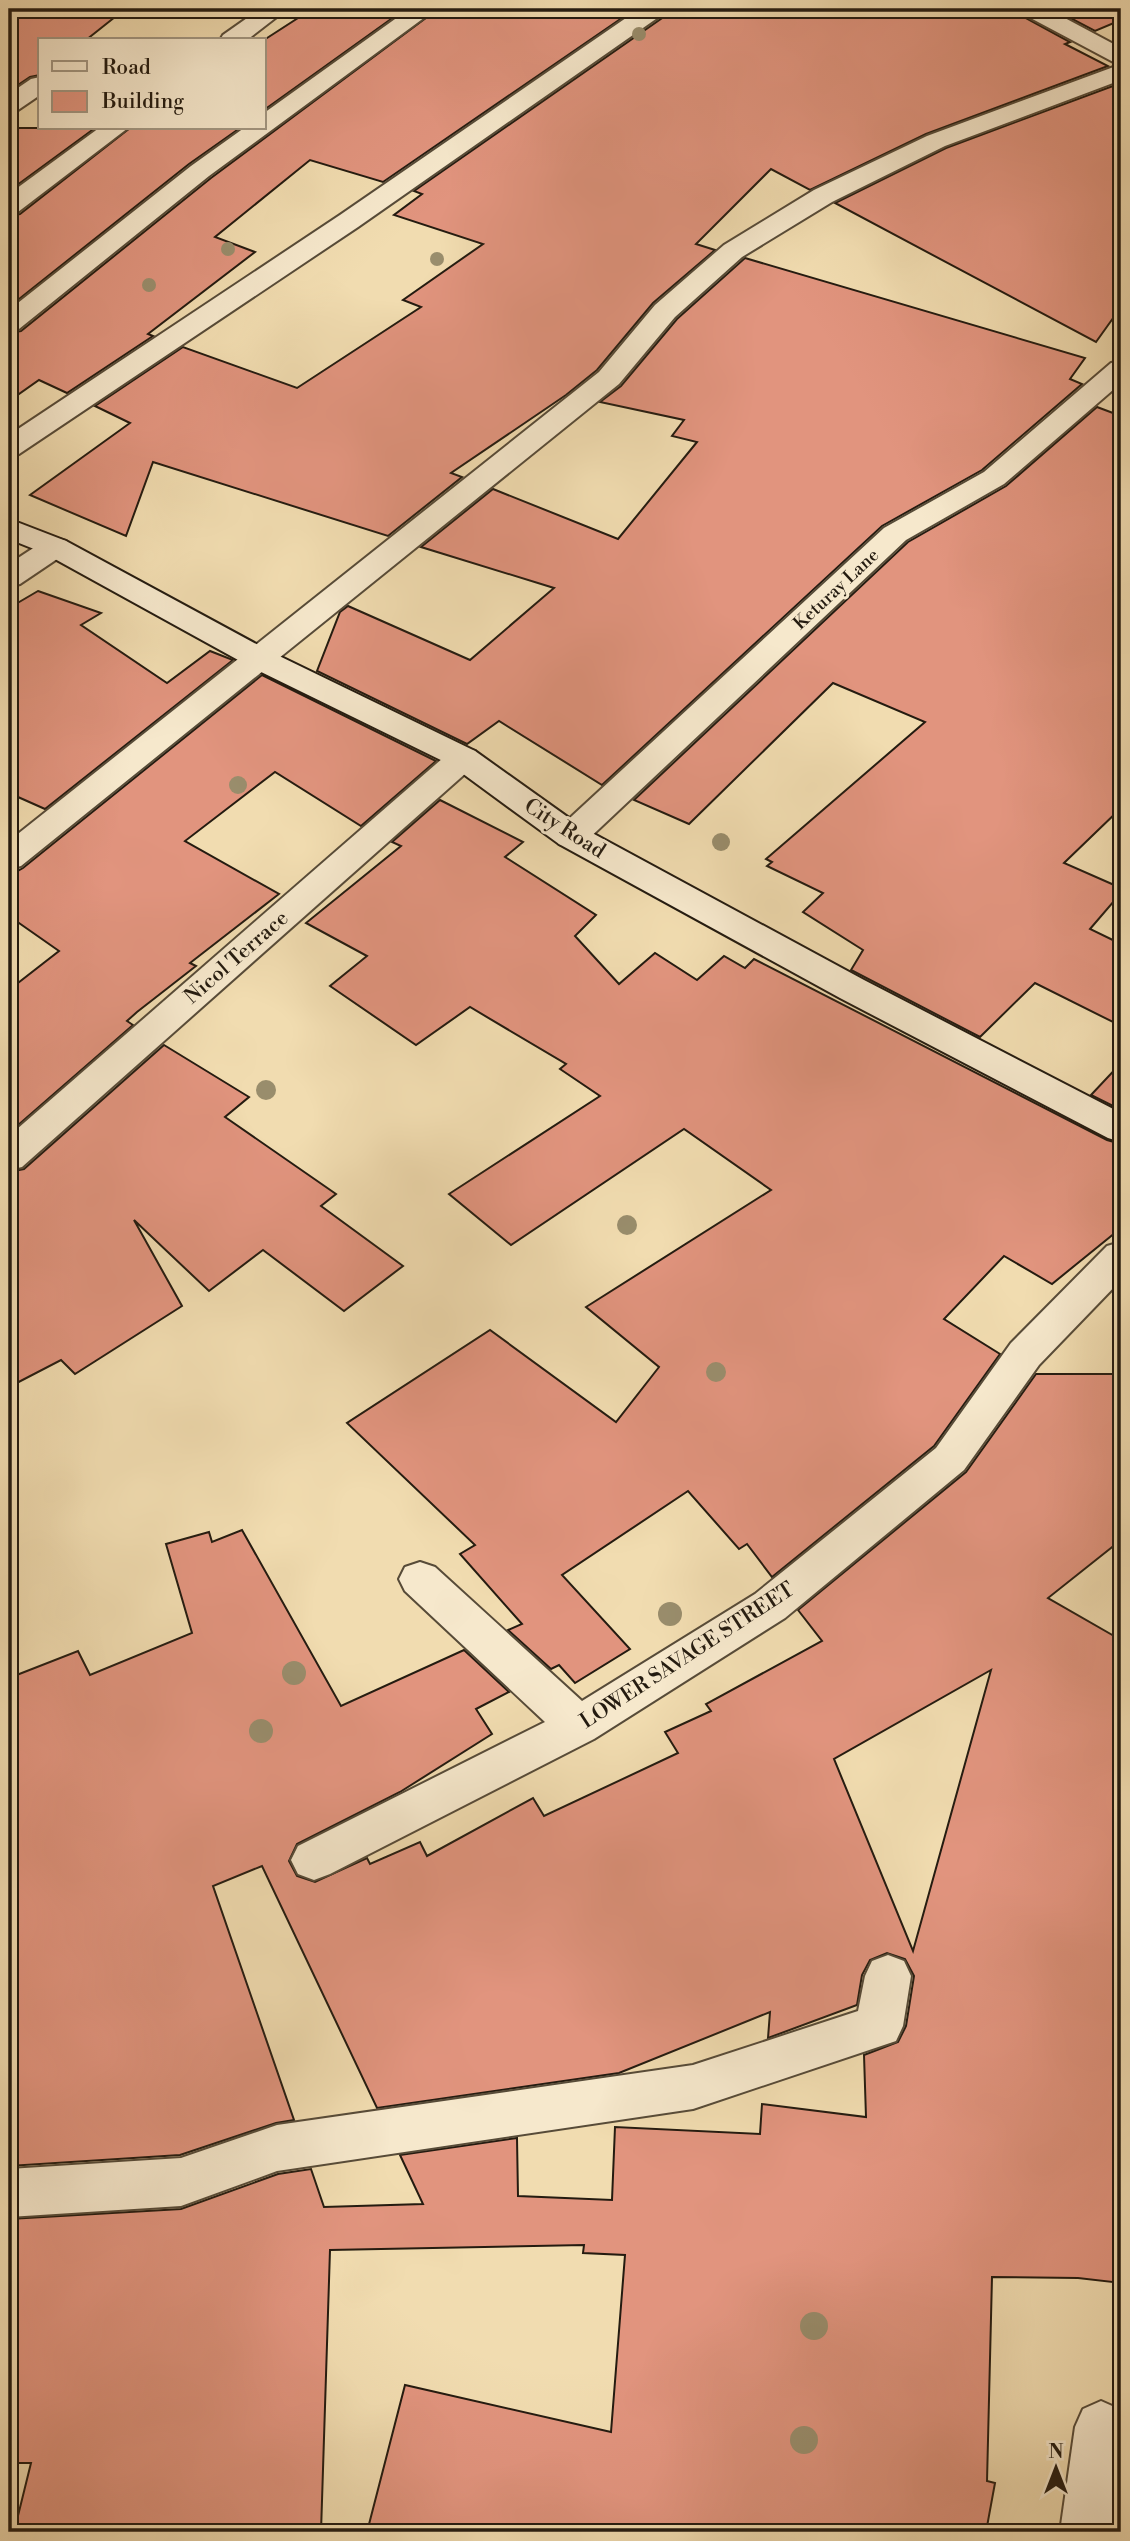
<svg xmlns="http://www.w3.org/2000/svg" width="1130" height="2541" viewBox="0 0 1130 2541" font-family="'Libre Bodoni',serif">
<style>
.building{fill:#e1947e;stroke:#241b10;stroke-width:2;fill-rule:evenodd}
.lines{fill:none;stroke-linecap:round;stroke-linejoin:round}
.street-casing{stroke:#574b38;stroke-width:4}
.secondary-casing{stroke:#241b10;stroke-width:4}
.street{fill:#f6e8cc;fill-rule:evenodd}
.secondary{fill:#f6e8cc;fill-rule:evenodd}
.tree{fill:#998d6c}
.labels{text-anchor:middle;stroke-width:6;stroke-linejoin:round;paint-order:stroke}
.far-street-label{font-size:18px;fill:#241b10;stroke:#f6e8cc}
.street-label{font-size:21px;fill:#241b10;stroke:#f6e8cc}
</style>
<rect width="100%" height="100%" fill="#f1dcb0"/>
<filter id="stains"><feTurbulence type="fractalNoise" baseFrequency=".00286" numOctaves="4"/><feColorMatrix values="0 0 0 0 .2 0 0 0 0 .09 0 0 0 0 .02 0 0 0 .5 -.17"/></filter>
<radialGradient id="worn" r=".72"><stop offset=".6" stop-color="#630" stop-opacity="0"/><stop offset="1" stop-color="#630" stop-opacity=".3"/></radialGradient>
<g class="building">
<polygon points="9,9 125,9 86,40 40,40 40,75 30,77 9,91"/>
<polygon points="312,9 405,9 264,110 264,40"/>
<polygon points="438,9 635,9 383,182 310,160 215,237 255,252 148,334 153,336 67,393 39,380 9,401 9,333 21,331 211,178"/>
<polygon points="670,9 1016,9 1022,16 1070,42 1065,44 1108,66 926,134 810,190 771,169 696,244 715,250 653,303 597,370 566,395 451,473 462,477 388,536 153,462 126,536 30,495 130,423 95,406 183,347 297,388 421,307 403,300 483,244 394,215 422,194 414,191 665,16"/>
<polygon points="1053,9 1121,9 1121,20 1095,31"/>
<polygon points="1121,83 1121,307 1096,342 835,203 946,148"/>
<polygon points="9,128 95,128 9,191"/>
<polygon points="130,128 240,128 189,164 9,307 9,216 20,214"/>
<polygon points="745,258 1085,358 1070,379 1082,384 982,470 882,526 602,785 499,721 467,744 317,671 340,612 348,606 470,660 554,588 421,547 493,489 618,539 697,442 672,436 684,420 600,402 621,386 677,319"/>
<polygon points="1097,407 1121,416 1121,808 1064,863 1121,888 1121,893 1090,929 1121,944 1121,1026 1035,983 980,1037 851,970 863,950 803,912 823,893 767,866 772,862 766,859 925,722 833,683 689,824 634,800 908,542 1006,486"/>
<polygon points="38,591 101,613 81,625 167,683 210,651 233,660 45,809 9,793 9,608"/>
<polygon points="262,675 436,761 361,826 275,772 185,841 279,894 190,963 196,966 137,1012 127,1021 133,1025 9,1133 9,990 59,951 9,916 9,876 23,868"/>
<polygon points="440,800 523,842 505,857 596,915 575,936 619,984 655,953 697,980 724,956 745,968 754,959 1107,1140 1121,1144 1121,1228 1052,1284 1004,1256 944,1319 1000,1354 934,1446 772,1577 747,1544 739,1549 688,1491 562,1575 630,1649 575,1683 559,1665 551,1669 508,1630 522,1624 460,1554 475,1545 347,1423 490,1330 616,1422 659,1367 586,1307 771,1190 684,1129 511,1245 449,1194 600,1096 560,1069 566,1064 470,1007 416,1045 330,986 367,956 306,923 401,846 392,842"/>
<polygon points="164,1045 249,1097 225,1117 336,1194 321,1206 403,1266 344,1311 263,1250 209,1291 134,1220 182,1306 75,1374 61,1360 9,1387 9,1172 24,1169"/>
<polygon points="1121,1063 1121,1110 1091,1095"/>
<path d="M1036,1374H1114L1121,1417V1540L1048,1598L1121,1640V2283L1078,2278L992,2277L987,2481L995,2483L986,2532H367L405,2385L611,2432L625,2255L583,2253L584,2245L330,2250L321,2532H14L31,2463H9V2219L181,2209L278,2174L311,2169L324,2207L423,2204L400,2155L517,2138L518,2196L612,2200L615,2127L760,2134L762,2104L866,2117L864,2055L898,2042L906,2026L914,1976L905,1959L887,1953L870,1960L862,1975L857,2005L768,2038L770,2012L619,2073L377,2108L262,1866L213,1886L294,2120L276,2123L180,2155L9,2166V1678L78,1651L90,1675L192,1633L166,1544L209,1532L212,1542L242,1530L341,1706L464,1650L509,1692L476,1709L492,1734L400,1792L297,1844L289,1861L297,1876L315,1882L367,1858L370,1864L420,1842L427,1856L533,1798L544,1816L678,1753L665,1732L711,1711L706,1704L822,1641L798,1610L966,1472ZM991,1670L913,1951L834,1759Z"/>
</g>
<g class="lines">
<g class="street-casing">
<g id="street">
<polygon points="260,9 287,9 247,40 220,40 223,35"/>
<polygon points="409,9 436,9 209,176 19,329 9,331 9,310 191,166 244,128 264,128 264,113"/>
<polygon points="639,9 667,9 663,14 358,227 19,454 9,457 9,435 340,215"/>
<polygon points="1019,9 1048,9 1121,48 1121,80 945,146 832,202 742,257 675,317 619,384 21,866 9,869 9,841 599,372 655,305 724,245 814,190 927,136 1119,65 1023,14"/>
<polygon points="40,77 40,95 18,110 9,112 9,94 31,79"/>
<polygon points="99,128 128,128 18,212 9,214 9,194"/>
<polygon points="1121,361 1121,383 1004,484 906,540 583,844 571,847 559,844 554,836 559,828 884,528 984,472 1111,363"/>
<polygon points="55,538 66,541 70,547 66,553 20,584 9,587 9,564 44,541"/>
<polygon points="463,748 475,751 479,758 475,765 22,1167 9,1170 9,1136 451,751"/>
<polygon points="1121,1242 1121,1280 1039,1365 964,1470 785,1618 594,1739 330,1874 314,1880 298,1874 291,1860 298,1846 545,1722 405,1591 399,1579 405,1567 420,1562 435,1567 582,1701 755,1594 936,1448 1011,1343 1107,1246"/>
<polygon points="888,1955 904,1961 911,1976 903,2026 896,2041 693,2109 277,2171 181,2206 9,2217 9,2169 181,2158 277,2125 693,2065 858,2011 865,1976 872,1961"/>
<polygon points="1101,2401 1119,2409 1121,2413 1121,2468 1113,2532 1060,2532 1075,2427 1083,2409"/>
</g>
</g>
<g class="secondary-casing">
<polygon id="secondary" points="9,519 66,541 271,652 475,751 583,828 864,980 1121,1113 1121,1142 1108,1138 840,998 559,844 451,765 249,666 44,553 9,539"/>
</g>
<use href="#street" class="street"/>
<use href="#secondary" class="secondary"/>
</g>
<g class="tree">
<circle cx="639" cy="34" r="7"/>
<circle cx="228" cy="249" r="7"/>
<circle cx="437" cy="259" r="7"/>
<circle cx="149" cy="285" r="7"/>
<circle cx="238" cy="785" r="9"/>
<circle cx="721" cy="842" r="9"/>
<circle cx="266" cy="1090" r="10"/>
<circle cx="627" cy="1225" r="10"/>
<circle cx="716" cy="1372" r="10"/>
<circle cx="670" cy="1614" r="12"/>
<circle cx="294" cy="1673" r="12"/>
<circle cx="261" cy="1731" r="12"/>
<circle cx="814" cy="2326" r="14"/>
<circle cx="804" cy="2440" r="14"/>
</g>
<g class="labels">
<g class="far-street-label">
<text transform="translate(836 589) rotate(-43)" y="6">Keturay Lane</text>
</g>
<g class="street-label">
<text transform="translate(565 828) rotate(33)" y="7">City Road</text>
<text transform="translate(236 957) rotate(-41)" y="7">Nicol Terrace</text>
<text transform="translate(687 1655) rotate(-33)" y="7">LOWER SAVAGE STREET</text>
</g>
</g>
<rect width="1130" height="2541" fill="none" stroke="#f1dcb0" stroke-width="35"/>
<rect x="10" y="10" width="1109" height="2520" fill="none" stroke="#241b10" stroke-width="3.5"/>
<rect x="18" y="18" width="1095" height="2506" fill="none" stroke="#241b10" stroke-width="2"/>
<rect x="38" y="38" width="228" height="91" fill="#f6e8cc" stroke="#a29681" stroke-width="2"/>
<rect x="52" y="61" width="35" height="10" fill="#f6e8cc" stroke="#a29681" stroke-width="2"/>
<text x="102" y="74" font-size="21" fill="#241b10">Road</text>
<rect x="52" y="91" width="35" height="21" fill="#e1947e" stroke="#a29681" stroke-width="2"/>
<text x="102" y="108" font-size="21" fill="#241b10">Building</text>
<g transform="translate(1056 2468)" stroke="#f6e8cc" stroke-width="5" paint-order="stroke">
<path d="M0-5L12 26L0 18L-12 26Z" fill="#241b10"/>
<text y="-10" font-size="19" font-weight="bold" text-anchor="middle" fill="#241b10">N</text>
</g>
<rect width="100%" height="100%" filter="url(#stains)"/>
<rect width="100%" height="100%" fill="url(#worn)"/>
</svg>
